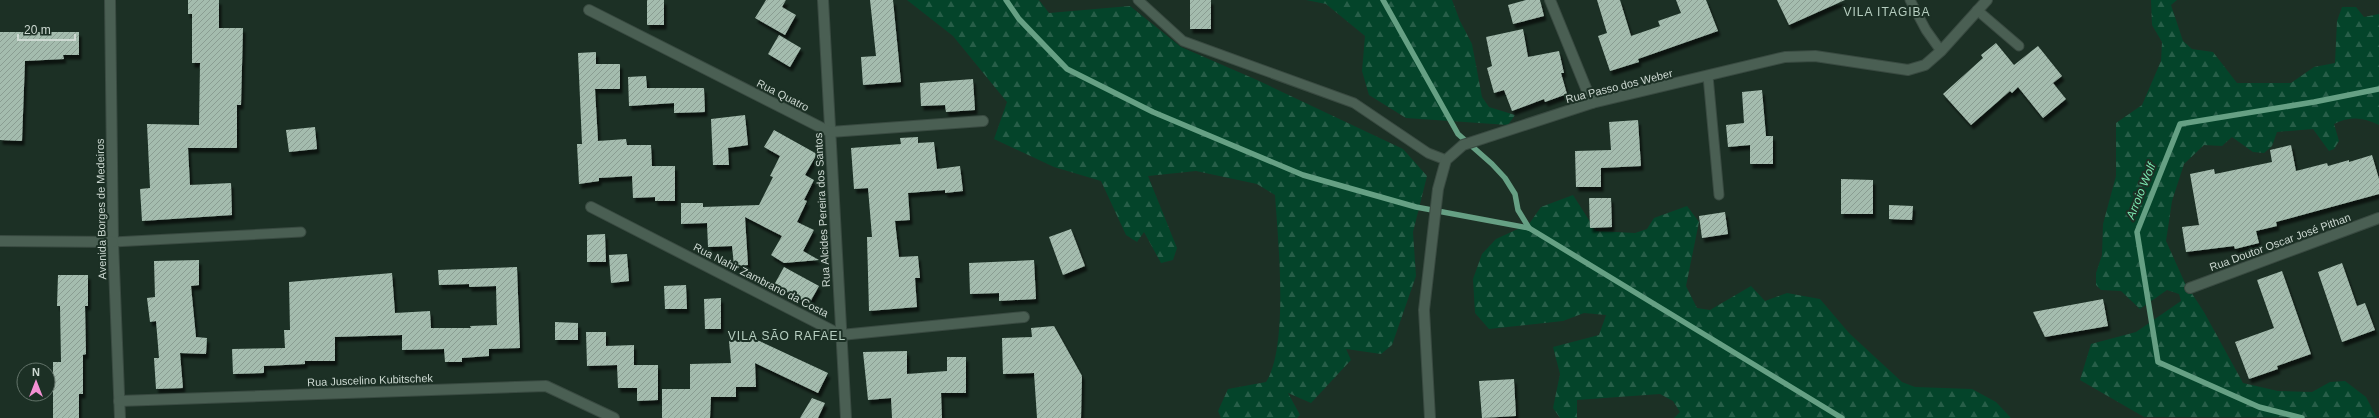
<svg xmlns="http://www.w3.org/2000/svg" width="2379" height="418" viewBox="0 0 2379 418" font-family="Arial,sans-serif">
<style>
.forest{fill:url(#forest-firs)}
.lines{fill:none;stroke-linecap:round;stroke-linejoin:round}
.stream{stroke:#66a084;stroke-width:5.5}
.building{fill:url(#building-hatch);filter:url(#shadow)}
.service-casing{stroke:#394a41;stroke-width:11}
.minor-casing{stroke:#394a41;stroke-width:12}
.tertiary-casing{stroke:#394a41;stroke-width:12}
.service{stroke:#4a5f53;stroke-width:9}
.minor{stroke:#4a5f53;stroke-width:10}
.tertiary{stroke:#4a5f53;stroke-width:10}
.labels{text-anchor:middle;stroke-width:4;stroke-linejoin:round;paint-order:stroke}
.street-label{font-size:11px;fill:#cdd9d2;stroke:#1c3025}
.neighbourhood-label{font-size:12px;letter-spacing:1px;fill:#b6cec0;stroke:#1c3025}
.water-label{font-size:12px;font-style:italic;fill:#7ce8b1;stroke:#1c3025}
</style>
<defs>
<pattern id="forest-firs" width="22" height="20" patternUnits="userSpaceOnUse"><rect width="22" height="20" fill="#04442a"/><path d="M5 1l3.5 6h-7zM16 11l3.5 6h-7z" fill="#275e48"/></pattern>
<pattern id="building-hatch" width="6" height="6" patternUnits="userSpaceOnUse"><rect width="6" height="6" fill="#a4bcae"/><path d="M-1 1l2-2M0 6l6-6M5 7l2-2" fill="none" stroke="#8a9d92"/></pattern>
<filter id="shadow"><feDropShadow dx="2.5" dy="4.5" stdDeviation="1" flood-color="#0009"/></filter>
</defs>
<rect width="100%" height="100%" fill="#1c3025"/>
<g class="forest">
<path d="M907,0H1039L1049,13L1130,6L1181,47L1257,80L1403,149L1427,176L1413,232L1416,276L1392,345L1381,354L1346,349L1351,360L1311,403L1288,393L1300,415L1297,418H1221L1218,411L1228,389L1266,382C1289,347 1278,239 1275,195L1257,184L1196,171L1148,176L1177,248L1173,260L1161,263L1144,232L1137,242L1126,235L1101,181L1054,167L994,139L1007,102L953,36Z"/>
<polygon points="1306,0 1452,0 1460,21 1472,44 1482,97 1489,107 1515,115 1508,125 1406,118 1369,95 1362,71 1365,36 1326,4"/>
<path d="M2151,0H2177L2171,5L2183,41L2192,49L2213,52L2237,83H2291L2314,67L2335,63L2337,21L2342,7H2356L2364,17L2379,14V125C2363,117 2350,116 2334,124L2339,141L2334,149L2329,151L2313,129L2277,132L2272,146L2264,153L2253,152L2232,137L2222,146L2204,145L2184,164L2172,201L2166,241L2185,283L2204,312L2243,383L2278,391L2312,392L2330,382L2345,381L2366,397L2377,418L2144,417L2080,380L2091,344L2136,332L2181,301L2179,294L2167,290L2140,309L2121,291L2101,290L2096,285V273L2102,255L2103,224L2116,176V123L2142,105L2161,61L2162,42L2152,25Z"/>
<polygon points="1573,195 1596,231 1635,233 1647,229 1654,218 1687,206 1699,222 1686,286 1697,308 1710,310 1751,286 1765,301 1787,293 1820,299 1849,333 1902,382 1915,387 1972,389 1996,402 2011,418 1674,418 1680,412 1673,401 1660,394 1577,400 1577,418 1560,418 1553,408 1560,374 1553,347 1599,335 1606,315 1584,313 1563,321 1489,329 1475,313 1473,279 1482,254 1496,239 1529,224 1541,207"/>
</g>
<g class="lines">
<g class="stream">
<polyline points="1006,0 1019,19 1067,69 1153,112 1303,175 1416,207 1529,228 1842,418"/>
<polyline points="1383,0 1458,134 1492,164 1505,178 1515,194 1518,210 1529,228"/>
<polyline points="2302,418 2259,407 2158,362 2137,232 2180,124 2314,102 2379,89"/>
</g>
</g>
<g class="building">
<polygon points="188,0 219,0 219,28 243,28 241,105 237,105 237,148 188,148 190,185 231,183 232,215 142,221 140,189 150,188 147,124 199,125 200,63 192,63 192,14 188,14"/>
<rect x="647" y="0" width="17" height="25"/>
<polygon points="766,0 786,0 782,7 796,15 785,35 755,18"/>
<polygon points="870,0 893,0 901,82 863,85 861,57 876,56"/>
<rect x="1190" y="0" width="21" height="29"/>
<polygon points="1526,0 1540,0 1544,16 1513,24 1508,5"/>
<polygon points="1597,0 1620,0 1631,36 1660,26 1658,21 1681,13 1676,0 1706,0 1718,31 1638,59 1639,62 1610,71 1598,36 1607,33"/>
<polygon points="1777,0 1845,0 1789,25"/>
<polygon points="1523,29 1528,57 1559,51 1564,73 1561,73 1567,94 1545,102 1544,99 1512,111 1504,90 1494,93 1487,68 1492,66 1486,37"/>
<polygon points="0,32 79,32 79,55 63,55 64,59 25,61 22,141 0,140"/>
<polygon points="779,35 801,48 790,67 768,54"/>
<polygon points="1996,43 2014,65 2038,46 2062,76 2053,83 2066,99 2043,118 2018,87 2012,93 2010,91 1971,125 1943,94 1983,58 1981,55"/>
<polygon points="596,52 596,64 620,64 620,89 595,89 598,141 626,139 627,145 651,145 652,166 675,166 675,201 655,201 655,197 633,198 632,176 599,178 599,181 579,184 577,144 582,144 578,53"/>
<polygon points="646,76 647,88 704,88 705,112 674,113 674,103 629,106 628,77"/>
<polygon points="973,79 975,110 946,112 945,105 921,106 920,83"/>
<polygon points="1762,90 1766,136 1773,136 1773,164 1750,164 1750,145 1728,147 1726,125 1744,123 1742,92"/>
<polygon points="745,115 748,145 728,148 729,165 713,165 711,119"/>
<polygon points="1638,120 1641,166 1601,168 1601,187 1576,187 1575,151 1611,150 1609,122"/>
<polygon points="315,127 317,149 289,152 286,130"/>
<polygon points="774,130 817,154 805,175 814,180 804,200 807,201 797,222 814,230 803,251 819,260 784,263 771,255 782,236 745,217 748,265 734,266 732,246 708,247 707,223 681,224 681,203 703,203 703,207 759,205 773,177 770,176 780,156 764,147"/>
<polygon points="918,137 918,143 934,142 937,169 960,166 963,191 945,193 945,190 908,193 910,220 895,221 899,257 918,256 920,278 915,278 917,307 869,311 867,237 872,237 868,188 854,189 851,148 901,144 900,138"/>
<polygon points="2291,145 2296,171 2327,163 2328,166 2349,160 2349,162 2372,155 2379,179 2379,194 2276,222 2277,226 2256,231 2259,243 2235,249 2234,246 2186,252 2182,227 2199,225 2190,174 2214,169 2215,174 2272,162 2270,150"/>
<polygon points="1841,179 1873,180 1873,214 1841,214"/>
<polygon points="1589,198 1611,198 1612,227 1590,228"/>
<polygon points="1889,205 1913,206 1912,220 1889,219"/>
<polygon points="1725,212 1728,234 1702,238 1699,216"/>
<polygon points="1071,229 1085,266 1063,275 1049,237"/>
<polygon points="605,234 606,262 587,262 587,235"/>
<polygon points="627,254 629,281 611,283 609,255"/>
<polygon points="199,260 199,285 191,286 196,337 207,338 206,354 180,353 183,388 156,389 154,358 159,358 156,321 150,322 147,298 155,297 154,261"/>
<polygon points="1034,260 1036,299 999,301 999,293 970,294 969,263"/>
<polygon points="2342,263 2357,306 2365,303 2375,330 2342,342 2318,272"/>
<polygon points="517,267 520,348 489,349 489,356 462,358 462,362 445,362 444,349 402,350 402,335 335,337 335,361 305,361 305,364 264,366 264,373 233,374 232,349 285,348 284,330 290,330 289,282 392,273 395,313 430,311 431,328 471,328 470,326 497,325 496,286 469,287 469,284 439,285 438,270"/>
<polygon points="784,267 819,286 809,304 774,285"/>
<polygon points="2282,271 2311,354 2277,366 2278,369 2249,379 2235,342 2274,328 2257,280"/>
<polygon points="58,275 88,275 88,306 85,306 86,354 83,355 83,394 79,394 79,418 53,418 53,362 61,362 60,306 57,306"/>
<polygon points="686,285 687,309 665,309 664,286"/>
<polygon points="721,298 721,329 705,329 704,299"/>
<polygon points="2103,299 2108,326 2045,337 2033,312"/>
<polygon points="555,322 578,323 578,340 555,340"/>
<polygon points="1054,326 1082,376 1081,418 1037,418 1034,373 1003,374 1002,338 1032,337 1031,328"/>
<polygon points="586,332 606,332 606,346 634,345 634,365 658,365 658,400 637,401 637,388 618,388 617,365 587,366"/>
<polygon points="755,339 828,373 818,393 755,363 756,387 736,387 736,397 711,397 710,418 662,418 662,389 690,389 690,364 731,363 729,341"/>
<polygon points="907,351 907,374 947,371 947,357 966,357 966,393 941,393 942,418 892,418 891,398 868,400 863,352"/>
<polygon points="1514,379 1516,416 1482,418 1479,381"/>
<polygon points="812,398 825,403 818,418 800,418"/>
</g>
<g class="lines">
<g class="service-casing">
<g id="service">
<polyline points="1138,0 1183,41 1354,103 1428,153 1446,160"/>
<polyline points="1910,0 1926,30 1941,51"/>
<polyline points="1977,10 2019,46"/>
<polyline points="1708,76 1719,195"/>
<polyline points="113,242 301,232"/>
</g>
</g>
<g class="minor-casing">
<g id="minor">
<polyline points="110,0 113,242 120,418"/>
<polyline points="823,0 846,418"/>
<polyline points="1550,0 1592,103"/>
<polyline points="589,10 830,132 983,121"/>
<polyline points="591,207 841,335 1024,317"/>
<polyline points="0,241 113,242"/>
<polyline points="2190,288 2379,218"/>
<polyline points="119,401 546,386 614,418"/>
</g>
</g>
<g class="tertiary-casing">
<polyline id="tertiary" points="1430,418 1424,310 1438,189 1446,160 1463,145 1592,103 1785,57 1815,56 1908,70 1925,65 1941,51 1987,0"/>
</g>
<use href="#service" class="service"/>
<use href="#minor" class="minor"/>
<use href="#tertiary" class="tertiary"/>
</g>
<g class="labels">
<g class="street-label">
<text transform="translate(1619 86) rotate(-14)" y="4">Rua Passo dos Weber</text>
<text transform="translate(783 95) rotate(27)" y="4">Rua Quatro</text>
<text transform="translate(101 209) rotate(-91)" y="4">Avenida Borges de Medeiros</text>
<text transform="translate(822 210) rotate(-93)" y="4">Rua Alcides Pereira dos Santos</text>
<text transform="translate(2280 242) rotate(-20)" y="4">Rua Doutor Oscar José Pithan</text>
<text transform="translate(761 280) rotate(27)" y="4">Rua Nahir Zambrano da Costa</text>
<text transform="translate(370 380) rotate(-2)" y="4">Rua Juscelino Kubitschek</text>
</g>
<g class="neighbourhood-label">
<text x="1887" y="16">VILA ITAGIBA</text>
<text x="787" y="340">VILA SÃO RAFAEL</text>
</g>
<g class="water-label">
<text transform="translate(2141 191) rotate(-68)" y="4">Arroio Wolf</text>
</g>
</g>
<g transform="translate(36 382)"><circle r="19" fill="#1c3025" stroke="#63746a"/>
<path d="M0-3L7 15L0 10L-7 15Z" fill="#f491d4"/>
<text y="-6" font-size="11" font-weight="bold" text-anchor="middle" fill="#cdd9d2">N</text>
</g>
<path d="M18 34v6h57v-6" fill="none" stroke="#cdd9d2" stroke-width="2"/>
<text x="24" y="34" font-size="12" fill="#cdd9d2" stroke="#1c3025" stroke-width="3" paint-order="stroke">20 m</text>
</svg>
